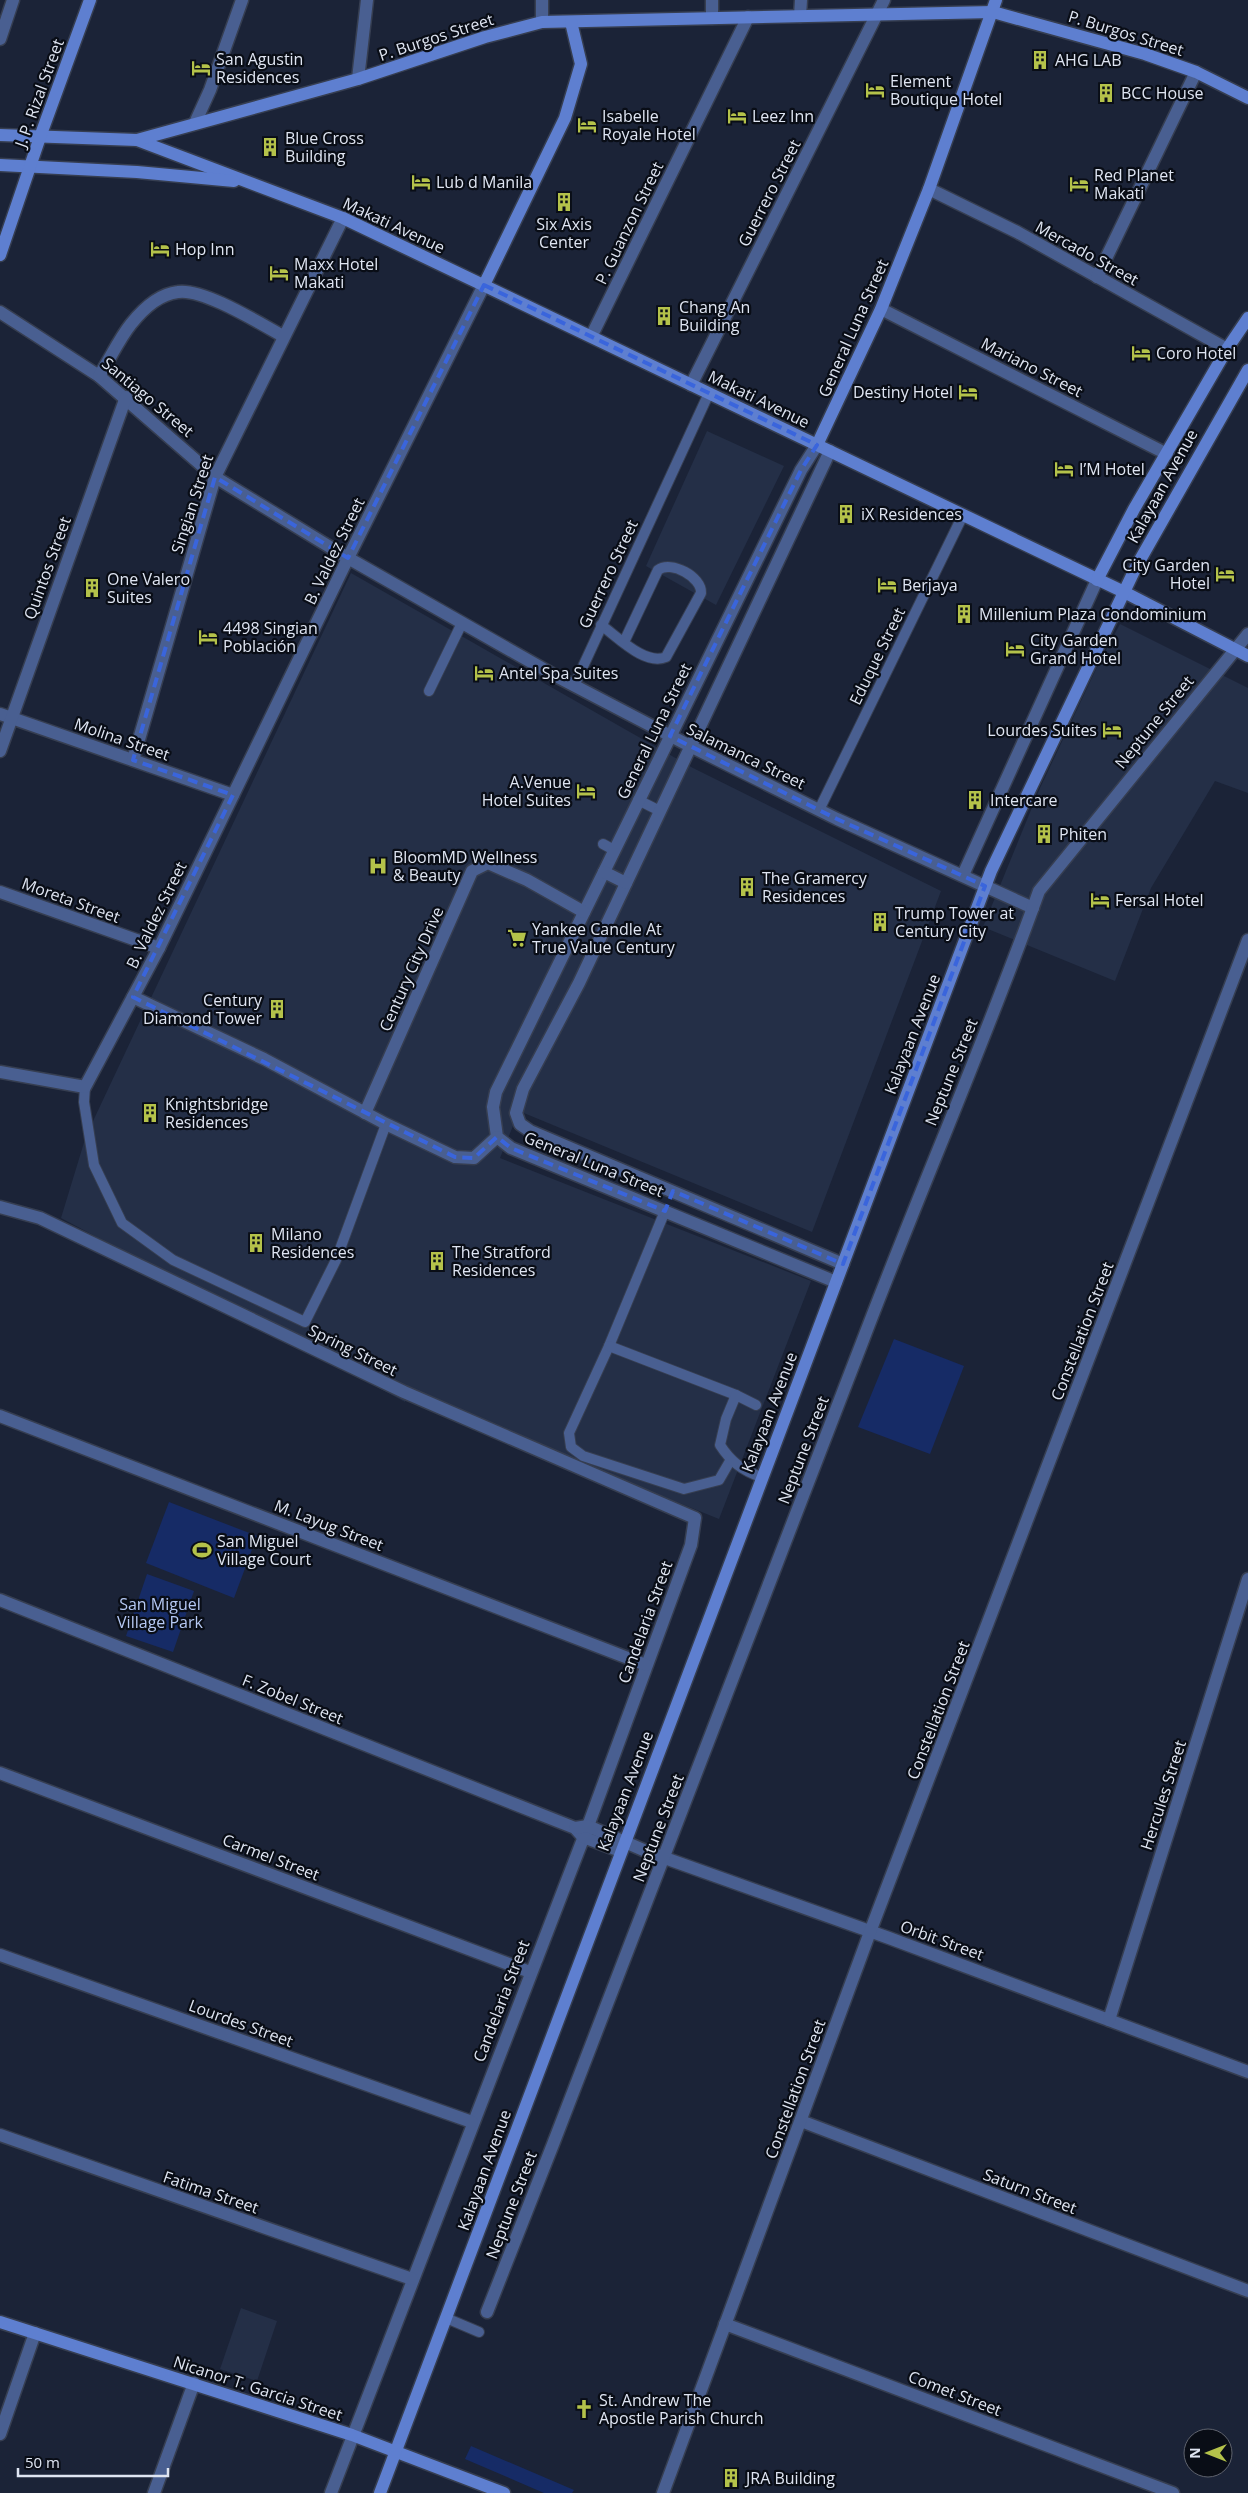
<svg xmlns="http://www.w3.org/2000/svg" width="1248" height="2493" viewBox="0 0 1248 2493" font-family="'Open Sans',sans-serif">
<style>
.built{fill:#242f47}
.green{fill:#162b66}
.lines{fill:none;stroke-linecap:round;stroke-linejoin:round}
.lane-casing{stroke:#363e51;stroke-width:12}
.street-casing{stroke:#363e51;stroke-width:15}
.secondary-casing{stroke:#363e51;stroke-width:15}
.lane{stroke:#495f91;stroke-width:10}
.street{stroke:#495f91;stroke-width:12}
.secondary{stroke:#5e7fd0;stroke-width:12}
.marked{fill:none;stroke:#3a65dc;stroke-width:4;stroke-dasharray:10 6;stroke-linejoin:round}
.labels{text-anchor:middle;stroke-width:4.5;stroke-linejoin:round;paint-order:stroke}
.street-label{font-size:16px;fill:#dfe5f2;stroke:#090d16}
.poi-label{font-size:16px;fill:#dfe5f2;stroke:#090d16;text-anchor:start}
.park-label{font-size:16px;fill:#b5c8f3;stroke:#090d16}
</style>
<rect width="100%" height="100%" fill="#1b2337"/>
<g class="built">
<polygon points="707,431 784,466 716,605 646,566"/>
<polygon points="351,573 693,768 941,891 812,1232 519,1111 500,1158 811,1281 719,1519 408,1394 405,1402 61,1218 86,1136"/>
<polygon points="1120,624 1248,688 1248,793 1215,781 1151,888 1115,981 983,927 1040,788 1098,665"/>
<polygon points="241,2308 277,2321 257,2381 220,2369"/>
</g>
<g class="green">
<polygon points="894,1339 964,1366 930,1454 858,1427"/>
<polygon points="169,1502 257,1536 234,1598 146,1563"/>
<polygon points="147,1574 194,1591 173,1652 126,1636"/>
<polygon points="471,2446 574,2490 572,2493 544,2493 465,2459"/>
</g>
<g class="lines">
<g class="lane-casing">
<g id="lane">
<path d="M601,625C618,637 645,666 666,657L701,593C702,577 671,560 658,570L624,642"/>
<polyline points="574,686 709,393"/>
<polyline points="429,691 462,623"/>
<polyline points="638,800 660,811"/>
<polyline points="819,810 963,515"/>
<polyline points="603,844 614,850"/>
<polyline points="85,1087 84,1102 94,1165 122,1223 173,1260 305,1322 336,1260 386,1124"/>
<polyline points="665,1211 609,1346 569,1433 571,1447 583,1456 684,1489 719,1480 730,1461"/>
<polyline points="609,1346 736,1395"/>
<path d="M756,1405L736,1395L726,1419L720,1445C731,1462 742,1470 761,1477"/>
<polyline points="446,2318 479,2332"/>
</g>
</g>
<g class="street-casing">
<g id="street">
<polyline points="800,16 801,0"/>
<polyline points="712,18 712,0"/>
<polyline points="542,22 542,0"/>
<polyline points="0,39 13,0"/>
<polyline points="358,79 367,0"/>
<polyline points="195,123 210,90 242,0"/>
<polyline points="929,189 1017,232 1227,349"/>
<polyline points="1097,277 1196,72"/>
<polyline points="881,309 1167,454"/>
<polyline points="0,312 99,376 215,477 348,558 554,675 690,746 837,819 1033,908"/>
<polyline points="592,335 748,17"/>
<path d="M99,376C110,359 119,339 131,324C143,309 159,294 178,292C203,288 259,323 283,336"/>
<polyline points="691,385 884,0"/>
<polyline points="817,445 801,470 496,1092 493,1107 497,1137 511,1148 836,1282"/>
<polyline points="830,451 579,983 523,1089 516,1113 520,1124 530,1131 843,1264"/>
<polyline points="0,714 233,795"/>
<polyline points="0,751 126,397"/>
<polyline points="133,760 215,477 343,218"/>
<polyline points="604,872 626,883"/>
<polyline points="963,875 1097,580"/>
<polyline points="0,892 159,948"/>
<polyline points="133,997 264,1059 386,1124 455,1157 474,1158 497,1137"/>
<polyline points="0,1072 85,1087 159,948 348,558 484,285"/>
<polyline points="365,1113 472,871 488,863 527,880 584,912"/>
<polyline points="0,1207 40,1218 404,1392 695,1518 691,1545 588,1826 331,2493"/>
<polyline points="0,1416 646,1665"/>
<polyline points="0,1600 575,1828 583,1837 620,1851"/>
<polyline points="0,1773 530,1972"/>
<polyline points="575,1828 588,1826 648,1852 889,1938 1248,2072"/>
<polyline points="0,1955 472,2122"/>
<polyline points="1109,2020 1248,1579"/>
<polyline points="801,2121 1248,2291"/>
<polyline points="0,2135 412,2279"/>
<path d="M487,2312C615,1989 738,1664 863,1340C920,1190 985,1042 1039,891L1248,634"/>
<polyline points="725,2324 1173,2493"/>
<polyline points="0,2434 35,2333"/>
<polyline points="154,2493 194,2383"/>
<polyline points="663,2493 870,1932 1248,940"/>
</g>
</g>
<g class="secondary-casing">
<g id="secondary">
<polyline points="0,135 137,140 343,218 1124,592 1248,656"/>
<polyline points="137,140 358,79 485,37 542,22 993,12 1145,54 1196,72 1248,98"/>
<polyline points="0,165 137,172 234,181"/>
<polyline points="0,255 40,137 90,0"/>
<polyline points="484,285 565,118 581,64 571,22"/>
<polyline points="817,445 881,309 929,189 996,0"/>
<polyline points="1097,580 1134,509 1227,349 1248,318"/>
<polyline points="0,2322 352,2435 504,2493"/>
<polyline points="380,2493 991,871 1136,567 1248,370"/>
</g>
</g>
<use href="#lane" class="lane"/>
<use href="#street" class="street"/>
<use href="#secondary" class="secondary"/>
</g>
<path class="marked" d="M484,285L817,445L801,470L670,736L837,819L985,886L843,1264L673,1191L665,1211L511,1148L497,1137L474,1158L455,1157L133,997L233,795L133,760L215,477L348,558Z"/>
<defs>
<g id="building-bare" transform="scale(1.5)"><path d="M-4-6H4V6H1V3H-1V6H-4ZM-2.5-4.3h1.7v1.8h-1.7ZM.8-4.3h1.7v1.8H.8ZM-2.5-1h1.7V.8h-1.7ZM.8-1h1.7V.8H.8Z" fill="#b4c24a" stroke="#090d16" stroke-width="2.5" paint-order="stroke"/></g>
<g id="hotel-bare" transform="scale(1.5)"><path d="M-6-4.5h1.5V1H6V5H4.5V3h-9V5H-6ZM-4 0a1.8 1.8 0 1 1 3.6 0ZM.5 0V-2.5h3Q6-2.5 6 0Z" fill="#b4c24a" stroke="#090d16" stroke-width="2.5" paint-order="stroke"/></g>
<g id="hospital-bare" transform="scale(1.5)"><path d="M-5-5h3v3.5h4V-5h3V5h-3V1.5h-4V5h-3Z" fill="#b4c24a" stroke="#090d16" stroke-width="2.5" paint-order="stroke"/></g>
<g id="supermarket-bare" transform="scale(1.5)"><path d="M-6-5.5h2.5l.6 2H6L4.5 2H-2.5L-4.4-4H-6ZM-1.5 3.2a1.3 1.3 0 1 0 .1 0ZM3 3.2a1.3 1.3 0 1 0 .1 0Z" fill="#b4c24a" stroke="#090d16" stroke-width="2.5" paint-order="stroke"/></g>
<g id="stadium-bare" transform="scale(1.5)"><path d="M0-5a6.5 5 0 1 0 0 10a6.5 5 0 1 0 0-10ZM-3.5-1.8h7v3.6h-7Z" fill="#b4c24a" stroke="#090d16" stroke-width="2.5" paint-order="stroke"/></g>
<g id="church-bare" transform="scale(1.5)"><path d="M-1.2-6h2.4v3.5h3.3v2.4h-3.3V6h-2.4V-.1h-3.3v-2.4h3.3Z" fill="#b4c24a" stroke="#090d16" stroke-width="2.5" paint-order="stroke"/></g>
</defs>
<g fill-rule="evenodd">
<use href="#building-bare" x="1040" y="60"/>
<use href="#hotel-bare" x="201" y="68"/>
<use href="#hotel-bare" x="875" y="90"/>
<use href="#building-bare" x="1106" y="93"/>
<use href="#hotel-bare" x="737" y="116"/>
<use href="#hotel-bare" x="587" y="125"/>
<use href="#building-bare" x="270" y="147"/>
<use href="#hotel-bare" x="421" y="182"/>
<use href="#hotel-bare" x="1079" y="184"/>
<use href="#building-bare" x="564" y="202"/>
<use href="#hotel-bare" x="160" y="249"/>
<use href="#hotel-bare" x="279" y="273"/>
<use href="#building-bare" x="664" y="316"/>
<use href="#hotel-bare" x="1141" y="353"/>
<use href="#hotel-bare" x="968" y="392"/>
<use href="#hotel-bare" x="1064" y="469"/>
<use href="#building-bare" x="846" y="514"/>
<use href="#hotel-bare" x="1225" y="574"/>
<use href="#hotel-bare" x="887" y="585"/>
<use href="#building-bare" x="92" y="588"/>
<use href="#building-bare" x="964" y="614"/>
<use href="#hotel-bare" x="208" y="637"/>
<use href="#hotel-bare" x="1015" y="649"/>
<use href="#hotel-bare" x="484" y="673"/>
<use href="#hotel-bare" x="1112" y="730"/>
<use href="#hotel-bare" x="586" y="791"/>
<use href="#building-bare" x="975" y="800"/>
<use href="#building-bare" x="1044" y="834"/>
<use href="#hospital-bare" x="378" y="866"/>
<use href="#building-bare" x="747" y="887"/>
<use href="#hotel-bare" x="1100" y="900"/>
<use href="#building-bare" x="880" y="922"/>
<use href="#supermarket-bare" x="517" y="938"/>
<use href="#building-bare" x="277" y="1009"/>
<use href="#building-bare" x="150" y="1113"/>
<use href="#building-bare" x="256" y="1243"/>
<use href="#building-bare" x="437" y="1261"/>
<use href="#stadium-bare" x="202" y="1550"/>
<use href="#church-bare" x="584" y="2409"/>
<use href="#building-bare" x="731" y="2478"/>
</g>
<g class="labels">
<g class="street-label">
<text transform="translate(1126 33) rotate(17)" y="6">P. Burgos Street</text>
<text transform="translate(436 37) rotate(-18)" y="6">P. Burgos Street</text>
<text transform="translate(39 93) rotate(-70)" y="6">J. P. Rizal Street</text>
<text transform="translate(769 193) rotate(-63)" y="6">Guerrero Street</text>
<text transform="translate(629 223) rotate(-64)" y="6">P. Guanzon Street</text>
<text transform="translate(394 225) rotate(25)" y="6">Makati Avenue</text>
<text transform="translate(1087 253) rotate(29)" y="6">Mercado Street</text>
<text transform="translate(853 328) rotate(-66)" y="6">General Luna Street</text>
<text transform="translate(1032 367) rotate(27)" y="6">Mariano Street</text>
<text transform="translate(148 397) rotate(40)" y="6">Santiago Street</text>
<text transform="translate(759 399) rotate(26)" y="6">Makati Avenue</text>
<text transform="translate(1162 486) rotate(-61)" y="6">Kalayaan Avenue</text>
<text transform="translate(192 504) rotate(-72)" y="6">Singian Street</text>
<text transform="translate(334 551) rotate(-64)" y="6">B. Valdez Street</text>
<text transform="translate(47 568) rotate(-70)" y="6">Quintos Street</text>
<text transform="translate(608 574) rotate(-65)" y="6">Guerrero Street</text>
<text transform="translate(877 656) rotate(-64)" y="6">Eduque Street</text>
<text transform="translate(1154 722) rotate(-51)" y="6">Neptune Street</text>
<text transform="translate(654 731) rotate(-64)" y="6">General Luna Street</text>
<text transform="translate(122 739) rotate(19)" y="6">Molina Street</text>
<text transform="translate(746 756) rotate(26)" y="6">Salamanca Street</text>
<text transform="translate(71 900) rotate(20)" y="6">Moreta Street</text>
<text transform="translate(156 915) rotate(-64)" y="6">B. Valdez Street</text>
<text transform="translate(411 969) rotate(-66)" y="6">Century City Drive</text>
<text transform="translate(912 1034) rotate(-69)" y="6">Kalayaan Avenue</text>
<text transform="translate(951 1072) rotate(-68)" y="6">Neptune Street</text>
<text transform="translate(594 1164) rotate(22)" y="6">General Luna Street</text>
<text transform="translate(1082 1331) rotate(-69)" y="6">Constellation Street</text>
<text transform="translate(353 1350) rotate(26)" y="6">Spring Street</text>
<text transform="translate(769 1412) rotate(-69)" y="6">Kalayaan Avenue</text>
<text transform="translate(803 1450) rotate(-69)" y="6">Neptune Street</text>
<text transform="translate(329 1525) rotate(21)" y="6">M. Layug Street</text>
<text transform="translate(645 1622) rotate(-70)" y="6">Candelaria Street</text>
<text transform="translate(293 1699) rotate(22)" y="6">F. Zobel Street</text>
<text transform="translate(938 1710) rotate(-69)" y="6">Constellation Street</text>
<text transform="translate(625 1791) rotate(-69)" y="6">Kalayaan Avenue</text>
<text transform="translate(1163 1795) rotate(-72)" y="6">Hercules Street</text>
<text transform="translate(658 1828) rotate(-69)" y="6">Neptune Street</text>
<text transform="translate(271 1857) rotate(21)" y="6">Carmel Street</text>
<text transform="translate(942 1940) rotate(20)" y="6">Orbit Street</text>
<text transform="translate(501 2001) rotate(-69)" y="6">Candelaria Street</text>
<text transform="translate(241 2023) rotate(20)" y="6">Lourdes Street</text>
<text transform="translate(795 2089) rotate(-70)" y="6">Constellation Street</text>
<text transform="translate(484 2170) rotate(-70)" y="6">Kalayaan Avenue</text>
<text transform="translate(1030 2191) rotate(21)" y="6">Saturn Street</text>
<text transform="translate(211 2192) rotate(19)" y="6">Fatima Street</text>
<text transform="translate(511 2205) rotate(-69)" y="6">Neptune Street</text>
<text transform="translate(258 2388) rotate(18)" y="6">Nicanor T. Garcia Street</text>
<text transform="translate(955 2393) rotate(21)" y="6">Comet Street</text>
</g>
<g class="poi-label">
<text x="216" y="65">San Agustin<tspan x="216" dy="18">Residences</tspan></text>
<text x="1055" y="66">AHG LAB</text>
<text x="890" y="87">Element<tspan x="890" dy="18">Boutique Hotel</tspan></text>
<text x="1121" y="99">BCC House</text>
<text x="602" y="122">Isabelle<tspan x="602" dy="18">Royale Hotel</tspan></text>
<text x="752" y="122">Leez Inn</text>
<text x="285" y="144">Blue Cross<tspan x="285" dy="18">Building</tspan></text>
<text x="1094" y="181">Red Planet<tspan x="1094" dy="18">Makati</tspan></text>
<text x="436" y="188">Lub d Manila</text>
<text x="564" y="230" text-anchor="middle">Six Axis<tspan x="564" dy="18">Center</tspan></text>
<text x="175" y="255">Hop Inn</text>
<text x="294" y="270">Maxx Hotel<tspan x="294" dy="18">Makati</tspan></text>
<text x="679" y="313">Chang An<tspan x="679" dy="18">Building</tspan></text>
<text x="1156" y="359">Coro Hotel</text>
<text x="953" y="398" text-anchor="end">Destiny Hotel</text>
<text x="1079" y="475">I’M Hotel</text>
<text x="861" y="520">iX Residences</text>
<text x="1210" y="571" text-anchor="end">City Garden<tspan x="1210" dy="18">Hotel</tspan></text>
<text x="107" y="585">One Valero<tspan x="107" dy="18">Suites</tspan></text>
<text x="902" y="591">Berjaya</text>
<text x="979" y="620">Millenium Plaza Condominium</text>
<text x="223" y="634">4498 Singian<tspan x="223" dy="18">Población</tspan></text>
<text x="1030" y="646">City Garden<tspan x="1030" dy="18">Grand Hotel</tspan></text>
<text x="499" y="679">Antel Spa Suites</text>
<text x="1097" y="736" text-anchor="end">Lourdes Suites</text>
<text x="571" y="788" text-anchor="end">A.Venue<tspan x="571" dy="18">Hotel Suites</tspan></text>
<text x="990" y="806">Intercare</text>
<text x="1059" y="840">Phiten</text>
<text x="393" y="863">BloomMD Wellness<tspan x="393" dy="18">&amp; Beauty</tspan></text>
<text x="762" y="884">The Gramercy<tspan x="762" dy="18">Residences</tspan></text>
<text x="1115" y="906">Fersal Hotel</text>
<text x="895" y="919">Trump Tower at<tspan x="895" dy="18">Century City</tspan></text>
<text x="532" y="935">Yankee Candle At<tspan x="532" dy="18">True Value Century</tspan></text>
<text x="262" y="1006" text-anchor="end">Century<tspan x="262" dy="18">Diamond Tower</tspan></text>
<text x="165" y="1110">Knightsbridge<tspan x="165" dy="18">Residences</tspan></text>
<text x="271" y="1240">Milano<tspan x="271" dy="18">Residences</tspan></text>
<text x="452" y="1258">The Stratford<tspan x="452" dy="18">Residences</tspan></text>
<text x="217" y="1547">San Miguel<tspan x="217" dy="18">Village Court</tspan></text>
<text x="599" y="2406">St. Andrew The<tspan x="599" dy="18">Apostle Parish Church</tspan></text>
<text x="746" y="2484">JRA Building</text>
</g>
<g class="park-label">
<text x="160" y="1610">San Miguel<tspan x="160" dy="18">Village Park</tspan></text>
</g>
</g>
<g transform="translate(1208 2453) rotate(270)"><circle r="24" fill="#090d16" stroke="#5f636e"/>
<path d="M0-4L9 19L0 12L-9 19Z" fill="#b4c24a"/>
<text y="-8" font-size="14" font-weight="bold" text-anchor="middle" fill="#dfe5f2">N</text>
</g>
<path d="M18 2468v8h150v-8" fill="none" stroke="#dfe5f2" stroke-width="2.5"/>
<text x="25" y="2468" font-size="15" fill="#dfe5f2" stroke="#090d16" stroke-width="4" paint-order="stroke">50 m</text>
</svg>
